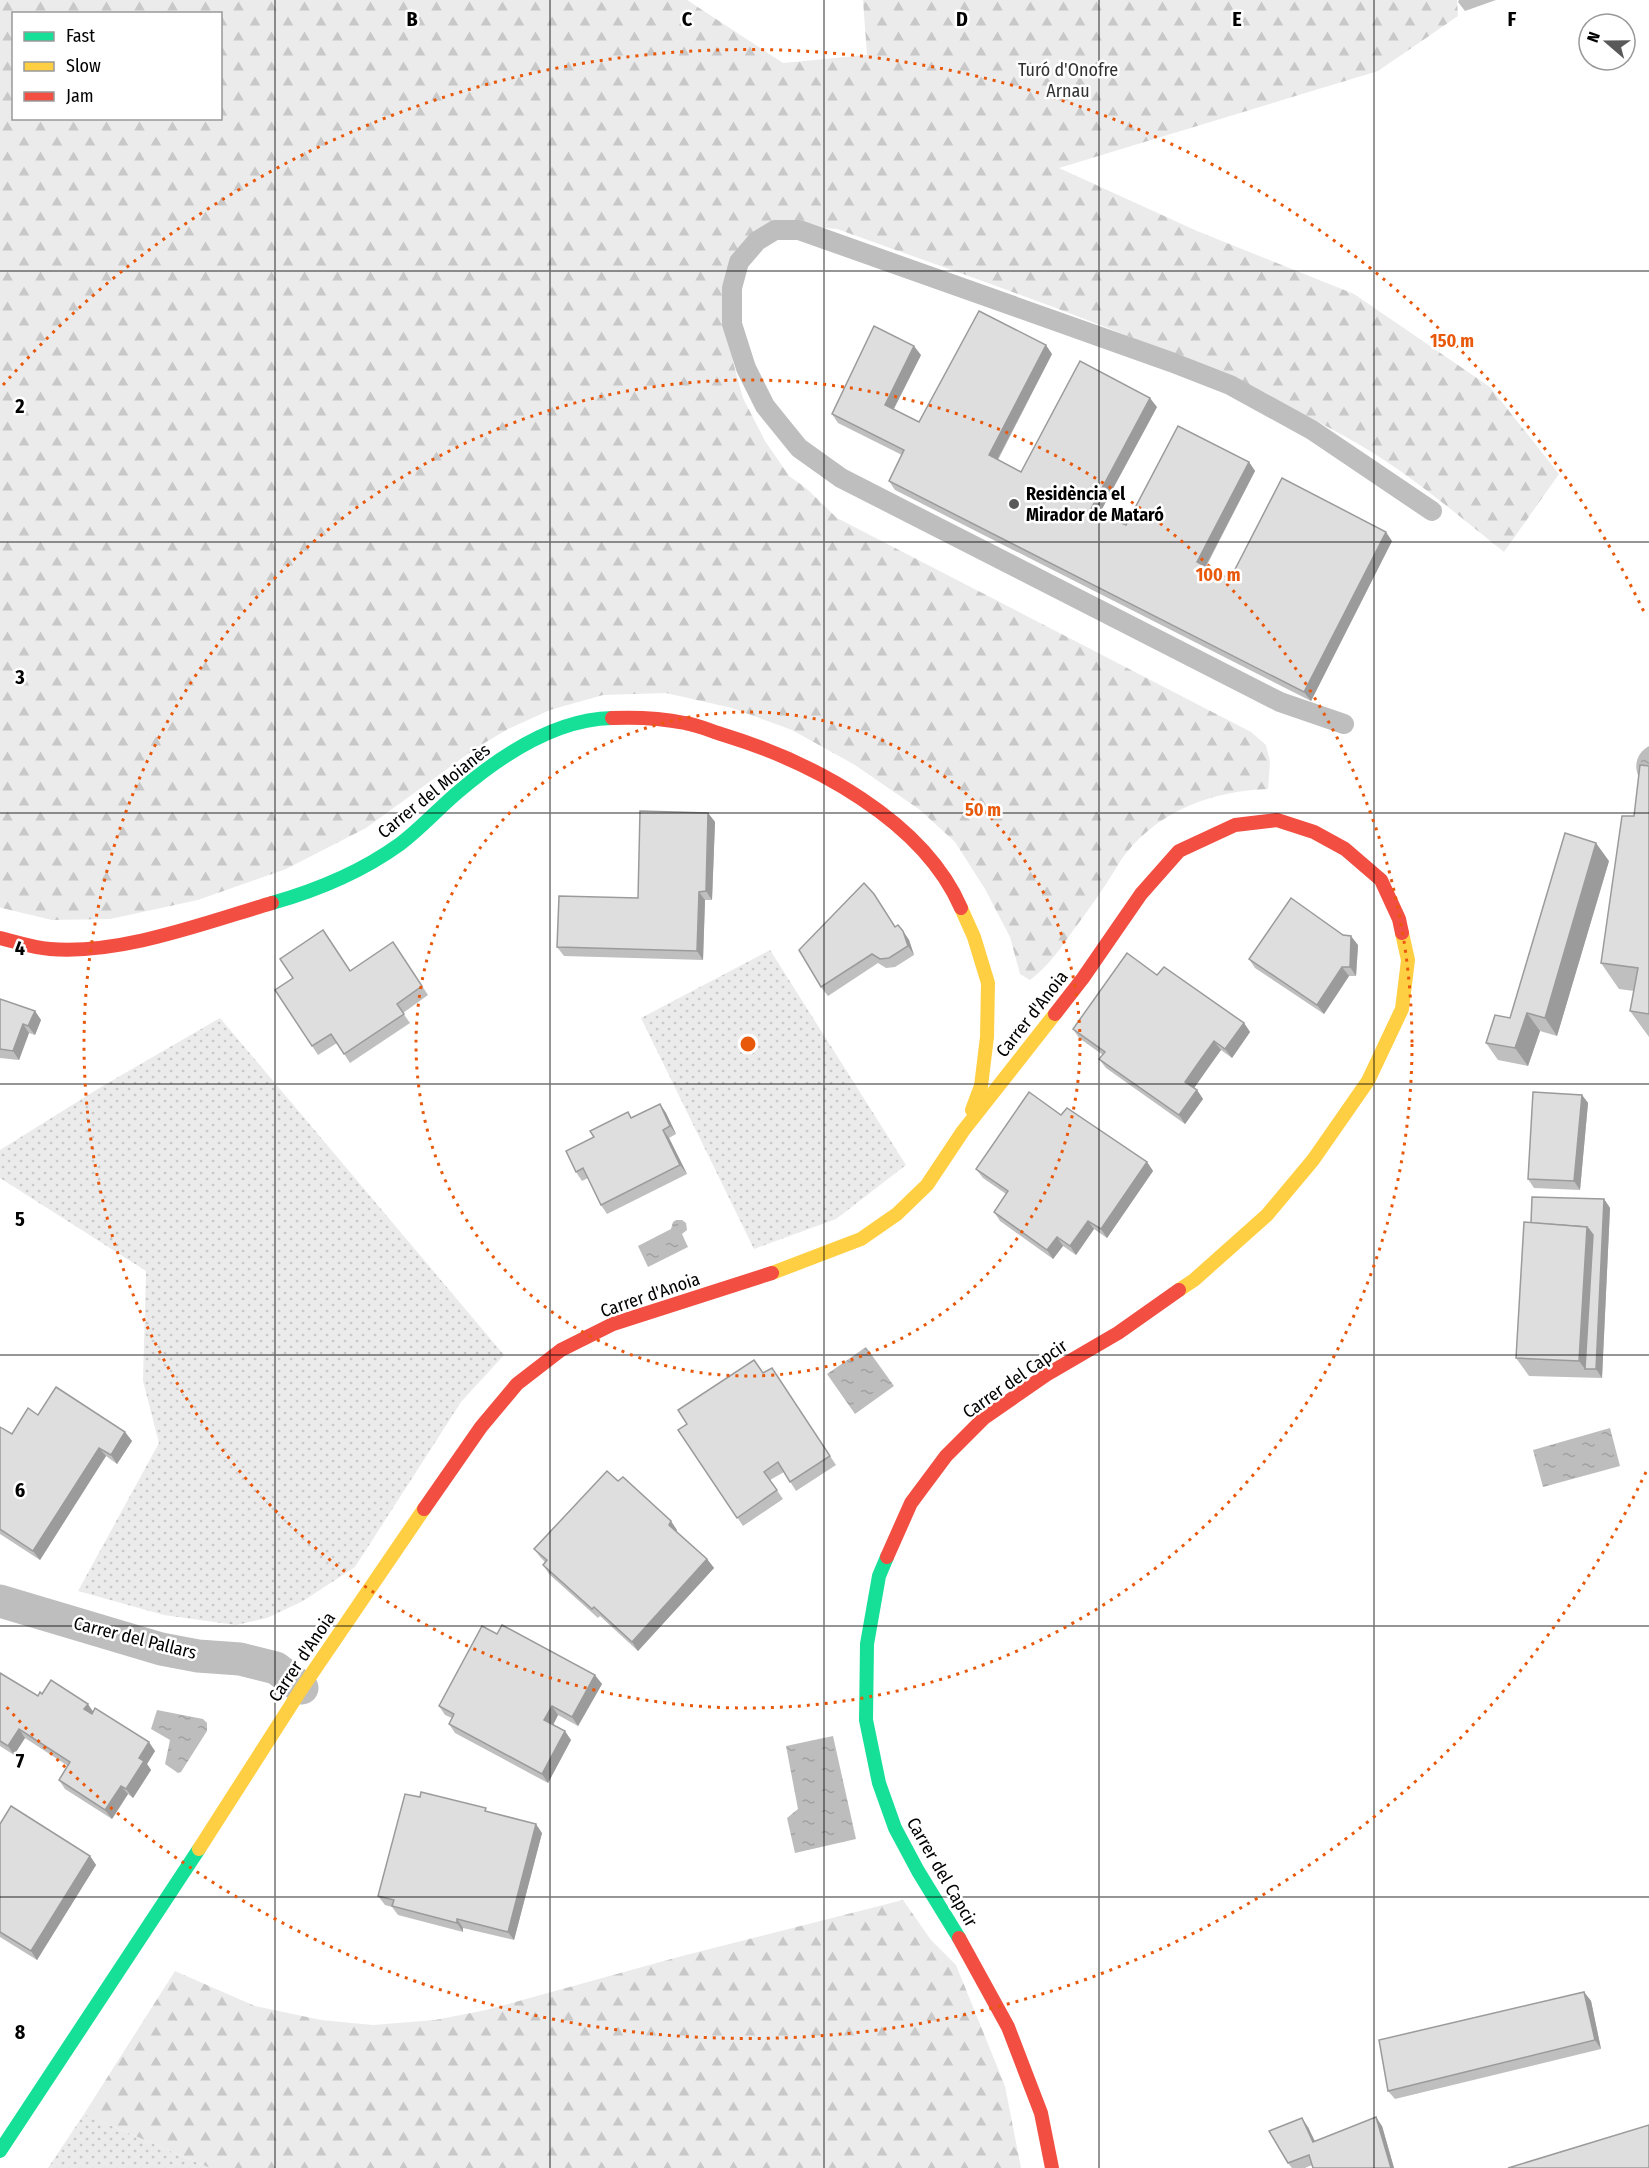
<svg xmlns="http://www.w3.org/2000/svg" width="1649" height="2168" viewBox="0 0 1649 2168" font-family="'Fira Sans Condensed',sans-serif">
<style>
.grass{fill:url(#grass-dots)}
.forest{fill:url(#forest-firs);fill-rule:evenodd}
.water{fill:url(#water-ripples)}
.lines{fill:none;stroke-linecap:round;stroke-linejoin:round}
.lane{stroke:#bebebe;stroke-width:20}
.street{stroke:#bebebe;stroke-width:33}
.fast{stroke:#16e098;stroke-width:14}
.slow{stroke:#ffcf43;stroke-width:14}
.jam{stroke:#f24e42;stroke-width:14}
.wall{fill:#bfbfbf}
.shaded-wall{fill:#9b9b9b}
.building{fill:#dedede;stroke:#9b9b9b;stroke-width:1.5}
.grid{fill:none;stroke:#000;stroke-width:1.5;stroke-opacity:0.55}
.ring{fill:none;stroke:#e8590c;stroke-width:3;stroke-dasharray:3 6}
.poi-dot{fill:#595959;stroke:#fff;stroke-width:2}
.labels{text-anchor:middle;stroke-width:5;stroke-linejoin:round;paint-order:stroke}
.park-label{font-size:18px;fill:#313131;stroke:#fff}
.poi-label{font-size:18px;font-weight:bold;fill:#000;stroke:#fff;text-anchor:start}
.street-label{font-size:18px;fill:#000;stroke:#fff}
.grid-label{font-size:20px;text-anchor:middle;font-weight:bold;fill:#000;stroke:#fff;stroke-width:5;stroke-linejoin:round;paint-order:stroke}
.centre{fill:#e8590c;stroke:#fff;stroke-width:3}
.ring-label{font-size:18px;text-anchor:middle;font-weight:bold;fill:#e8590c;stroke:#fff;stroke-width:5;stroke-linejoin:round;paint-order:stroke}
</style>
<defs>
<pattern id="grass-dots" width="8" height="8" patternUnits="userSpaceOnUse" patternTransform="scale(1.5)"><rect width="8" height="8" fill="#ebebeb"/><path d="M2 2h.1M6 6h.1" fill="none" stroke="#c8c8c8" stroke-width="1.8" stroke-linecap="round"/></pattern>
<pattern id="forest-firs" width="22" height="20" patternUnits="userSpaceOnUse" patternTransform="scale(1.5)"><rect width="22" height="20" fill="#ebebeb"/><path d="M5 1l3.5 6h-7zM16 11l3.5 6h-7z" fill="#c8c8c8"/></pattern>
<pattern id="water-ripples" width="26" height="14" patternUnits="userSpaceOnUse" patternTransform="scale(1.5)"><rect width="26" height="14" fill="#bdbdbd"/><path d="M2 4q2-2 4 0t4 0M15 11q2-2 4 0t4 0" fill="none" stroke="#a1a1a1"/></pattern>
</defs>
<rect width="100%" height="100%" fill="#fff"/>
<g class="grass">
<polygon points="770,950 906,1165 836,1219 754,1249 641,1018"/>
<polygon points="220,1018 504,1355 461,1402 355,1567 303,1601 267,1618 236,1625 164,1615 78,1591 159,1443 143,1381 146,1271 0,1178 0,1150 101,1087"/>
<polygon points="84,2114 210,2168 48,2168"/>
</g>
<g class="forest">
<path d="M0,0H687L783,63L867,55L863,0H1457L1458,16L1378,71L1059,168L1197,231L1354,294L1490,387L1559,474L1504,552C1464,520 1424,486 1381,458C1341,432 1299,412 1256,392C1121,327 978,280 837,229L801,226L776,235L752,256L737,284L731,317L733,362L743,398L765,441L789,476L806,488L837,518L1251,732L1266,745L1270,762L1268,789C1214,791 1162,809 1127,852C1118,863 1112,876 1104,887C1095,901 1085,914 1075,928C1062,946 1049,966 1030,980L1020,974L1010,937L985,889L955,842L920,810L855,765L792,730L732,708L666,693L603,695L550,710L508,729L476,748L366,828L286,869L198,900L110,919L52,920L2,908L0,907ZM14,14H220V118H14Z"/>
<polygon points="903,1900 931,1940 956,1965 1005,2086 1021,2168 210,2168 84,2114 175,1971 255,2006 321,2020 373,2025 435,2020 486,2010 682,1956"/>
</g>
<g class="water">
<path d="M1649,746V788C1633,778 1631,756 1649,746Z"/>
<polygon points="676,1220 682,1220 686,1223 687,1230 682,1234 688,1247 648,1267 638,1246 671,1229 673,1222"/>
<polygon points="866,1347 894,1386 855,1414 827,1374"/>
<polygon points="1610,1428 1620,1466 1543,1487 1533,1450"/>
<polygon points="157,1710 203,1719 207,1723 207,1731 181,1772 178,1773 165,1764 170,1740 151,1729"/>
<polygon points="833,1736 856,1839 795,1853 787,1818 798,1809 786,1746"/>
</g>
<g class="lines">
<polyline class="lane" points="1344,724 1280,702 841,478 799,448 765,406 746,368 732,324 732,288 739,262 757,241 775,230 799,230 1171,362 1230,385 1312,430 1432,511"/>
<polyline class="street" points="0,1601 161,1649 198,1656 240,1659 276,1668 302,1688"/>
<g class="fast">
<path d="M272,903C318,890 360,873 400,844C420,829 438,809 458,792C500,756 555,719 612,718"/>
<polyline points="887,1557 879,1576 867,1644 866,1720 879,1783 895,1828 918,1871 959,1938"/>
<polyline points="0,2151 199,1849"/>
</g>
<g class="slow">
<polyline points="961,908 974,937 988,983 987,1037 981,1086 972,1110"/>
<polyline points="772,1273 861,1239 897,1214 927,1185 963,1131 1055,1014"/>
<polyline points="1179,1290 1194,1280 1267,1215 1313,1160 1368,1081 1402,1009 1408,960 1402,933"/>
<polyline points="199,1849 302,1688 424,1509"/>
</g>
<g class="jam">
<path d="M612,718C637,717 660,718 685,723C698,725 711,731 724,735C812,762 923,820 961,908"/>
<path d="M0,938C16,942 33,948 50,949C120,955 204,923 272,903"/>
<polyline points="1055,1014 1083,978 1141,894 1179,851 1235,825 1277,820 1314,832 1345,849 1381,880 1399,919 1402,933"/>
<polyline points="424,1509 481,1427 517,1384 561,1350 613,1324 772,1273"/>
<polyline points="887,1557 911,1503 946,1456 984,1418 1046,1375 1118,1333 1179,1290"/>
<polyline points="959,1938 1008,2027 1041,2113 1052,2168"/>
</g>
</g>
<g class="wall">
<polygon points="1459,0 1496,0 1465,11 1458,2"/>
<polygon points="1052,354 998,460 1021,472 1157,407 1100,513 1126,525 1249,462 1255,471 1206,567 1230,579 1392,541 1311,701 895,490 889,481 902,455 838,423 832,414 921,355 894,409 919,422"/>
<polygon points="1649,766 1649,1037 1630,1011 1634,991 1619,989 1601,963 1634,816"/>
<polygon points="708,813 715,822 712,900 705,900 703,960 564,956 557,947 638,898"/>
<polygon points="1609,861 1557,1036 1540,1031 1528,1066 1498,1060 1486,1043 1510,1018"/>
<polygon points="896,926 903,931 909,940 914,955 895,967 886,968 878,963 828,996 821,987"/>
<polygon points="1358,945 1356,976 1349,976 1324,1014 1255,968 1249,959"/>
<polygon points="399,951 428,995 403,1013 410,1023 350,1063 337,1043 318,1055 312,1046 293,978 350,971"/>
<polygon points="1157,975 1244,1023 1250,1032 1232,1058 1221,1050 1205,1071 1194,1088 1197,1090 1203,1099 1185,1124 1106,1068 1099,1059 1103,1055 1079,1038 1073,1029"/>
<polygon points="0,999 35,1011 41,1020 35,1035 29,1033 19,1060 0,1058"/>
<polygon points="1582,1095 1588,1103 1580,1190 1534,1188 1528,1179"/>
<polygon points="660,1104 666,1113 676,1134 669,1138 687,1174 607,1214 601,1205 588,1178 582,1181 576,1172 632,1118"/>
<polygon points="1061,1115 1147,1162 1153,1171 1107,1238 1094,1229 1076,1255 1063,1246 1053,1259 1000,1221 994,1212 1006,1194 983,1178 976,1169"/>
<polygon points="1604,1199 1610,1208 1602,1378 1529,1376 1516,1358 1531,1223"/>
<polygon points="772,1368 836,1465 796,1491 784,1472 770,1480 783,1499 743,1526 678,1430"/>
<polygon points="38,1415 125,1432 132,1441 117,1464 106,1456 40,1560 0,1534 0,1427 12,1434"/>
<polygon points="618,1481 677,1530 676,1531 707,1559 714,1568 638,1651 600,1616 598,1618 549,1574 543,1565 545,1562 541,1558 534,1549"/>
<polygon points="497,1634 602,1684 578,1726 558,1715 553,1725 571,1740 548,1783 455,1733 449,1724 452,1718 445,1715 439,1706"/>
<polygon points="0,1673 38,1696 94,1712 155,1751 147,1764 151,1770 133,1798 128,1794 112,1819 65,1789 59,1780 68,1766 25,1738 14,1755 0,1746"/>
<polygon points="489,1812 542,1833 514,1940 463,1928 463,1932 398,1915 392,1907 385,1905 378,1896"/>
<polygon points="0,1824 90,1856 96,1865 37,1960 0,1937"/>
<polygon points="1584,1992 1591,2001 1601,2049 1395,2099 1388,2091"/>
<polygon points="1382,2126 1394,2168 1313,2168 1312,2165 1305,2168 1292,2168 1288,2163 1308,2127 1315,2141"/>
</g>
<g class="shaded-wall">
<polygon points="1046,345 1052,354 995,464 989,455"/>
<polygon points="914,346 921,355 891,414 885,405"/>
<polygon points="1150,398 1157,407 1097,518 1091,509"/>
<polygon points="1249,462 1255,471 1203,571 1197,562"/>
<polygon points="1386,532 1392,541 1311,701 1304,692"/>
<polygon points="708,813 715,822 712,900 706,891"/>
<polygon points="1596,843 1609,861 1557,1036 1545,1018"/>
<polygon points="699,892 705,900 703,960 697,951"/>
<polygon points="903,931 909,940 914,955 908,946"/>
<polygon points="1351,936 1358,945 1356,976 1350,967"/>
<polygon points="1342,967 1349,976 1324,1014 1317,1005"/>
<polygon points="35,1011 41,1020 35,1035 28,1026"/>
<polygon points="1527,1013 1540,1031 1528,1066 1515,1048"/>
<polygon points="1244,1023 1250,1032 1232,1058 1225,1049"/>
<polygon points="23,1024 29,1033 19,1060 13,1051"/>
<polygon points="1214,1041 1221,1050 1192,1091 1185,1082"/>
<polygon points="1197,1090 1203,1099 1185,1124 1179,1115"/>
<polygon points="1582,1095 1588,1103 1580,1190 1574,1181"/>
<polygon points="660,1104 666,1113 676,1134 670,1126"/>
<polygon points="663,1130 669,1138 687,1174 680,1165"/>
<polygon points="1147,1162 1153,1171 1107,1238 1101,1229"/>
<polygon points="1604,1199 1610,1208 1602,1378 1596,1369"/>
<polygon points="1088,1221 1094,1229 1076,1255 1070,1246"/>
<polygon points="1587,1227 1599,1244 1585,1369 1579,1361"/>
<polygon points="1057,1237 1063,1246 1053,1259 1047,1250"/>
<polygon points="125,1432 132,1441 117,1464 111,1455"/>
<polygon points="99,1448 106,1456 40,1560 33,1551"/>
<polygon points="671,1521 677,1530 675,1534 669,1525"/>
<polygon points="707,1559 714,1568 638,1651 632,1642"/>
<polygon points="595,1675 602,1684 578,1726 572,1717"/>
<polygon points="88,1704 94,1713 90,1718 84,1709"/>
<polygon points="552,1706 558,1715 551,1729 544,1720"/>
<polygon points="19,1729 25,1738 14,1755 8,1746"/>
<polygon points="565,1731 571,1740 548,1783 542,1774"/>
<polygon points="149,1742 155,1751 147,1764 151,1770 133,1798 126,1789 139,1758"/>
<polygon points="121,1786 128,1794 112,1819 105,1810"/>
<polygon points="536,1824 542,1833 514,1940 508,1932"/>
<polygon points="90,1856 96,1865 37,1960 31,1951"/>
<polygon points="457,1919 463,1928 463,1932 457,1923"/>
<polygon points="1584,1992 1591,2001 1601,2049 1595,2040"/>
<polygon points="1376,2117 1382,2126 1394,2168 1391,2168"/>
<polygon points="1302,2118 1308,2127 1319,2151 1313,2142"/>
</g>
<g class="building">
<polygon points="979,311 1046,345 989,455 1021,472 1080,361 1150,398 1091,509 1126,525 1178,426 1249,462 1197,562 1230,579 1282,478 1386,532 1304,692 889,481 904,450 832,414 874,326 914,346 885,405 919,422"/>
<polygon points="1640,765 1649,766 1649,1014 1630,1011 1638,968 1601,963 1622,816 1634,816"/>
<polygon points="640,811 708,813 706,891 699,892 697,951 557,947 559,896 638,898"/>
<polygon points="1565,833 1596,843 1545,1018 1527,1013 1515,1048 1486,1043 1495,1015 1510,1018"/>
<polygon points="864,883 874,894 895,927 898,925 903,931 908,946 889,958 880,959 872,954 821,987 799,950"/>
<polygon points="1291,898 1343,935 1351,936 1350,967 1342,967 1317,1005 1249,959"/>
<polygon points="323,930 350,971 393,942 422,986 397,1004 404,1014 344,1054 331,1034 312,1046 275,990 293,978 280,959"/>
<polygon points="1127,953 1157,975 1164,967 1244,1023 1225,1049 1214,1041 1199,1062 1185,1082 1197,1090 1179,1115 1099,1059 1105,1052 1073,1029"/>
<polygon points="0,999 35,1011 28,1026 23,1024 13,1051 0,1049"/>
<polygon points="1029,1092 1061,1115 1067,1108 1147,1162 1101,1229 1088,1221 1070,1246 1057,1237 1047,1250 994,1212 1008,1191 976,1169"/>
<polygon points="1533,1092 1582,1095 1574,1181 1528,1179"/>
<polygon points="660,1104 670,1126 663,1130 680,1165 601,1205 583,1168 576,1172 566,1151 594,1137 590,1131 628,1112 631,1118"/>
<polygon points="1532,1197 1604,1199 1596,1369 1585,1369 1593,1235 1587,1227 1531,1223"/>
<polygon points="1524,1222 1587,1227 1579,1361 1516,1358"/>
<polygon points="754,1360 763,1373 772,1368 830,1456 790,1482 778,1462 764,1472 777,1490 737,1518 678,1430 687,1424 678,1410"/>
<polygon points="56,1387 125,1432 111,1455 99,1448 33,1551 0,1529 0,1427 12,1434 28,1408 38,1415"/>
<polygon points="607,1471 618,1481 623,1477 671,1521 669,1525 707,1559 632,1642 594,1607 592,1609 543,1565 547,1560 534,1549"/>
<polygon points="502,1625 595,1675 572,1717 552,1706 544,1720 565,1731 542,1774 449,1724 454,1714 439,1706 482,1626 497,1634"/>
<polygon points="0,1673 38,1696 40,1692 42,1694 51,1680 88,1704 84,1709 92,1714 95,1708 149,1742 139,1758 144,1761 126,1789 121,1786 105,1810 59,1780 70,1762 19,1729 8,1746 0,1741"/>
<polygon points="421,1792 486,1808 485,1811 536,1824 508,1932 457,1919 457,1923 392,1906 394,1900 378,1896 405,1794 420,1797"/>
<polygon points="11,1806 90,1856 31,1951 0,1932 0,1824"/>
<polygon points="1584,1992 1595,2040 1388,2091 1379,2040"/>
<polygon points="1376,2117 1391,2168 1313,2168 1309,2155 1288,2163 1269,2131 1302,2118 1313,2142"/>
<polygon points="1649,2125 1649,2168 1508,2168"/>
</g>
<path class="grid" d="M275,0V2168M550,0V2168M824,0V2168M1099,0V2168M1374,0V2168M0,271H1649M0,542H1649M0,813H1649M0,1084H1649M0,1355H1649M0,1626H1649M0,1897H1649"/>
<g class="ring">
<circle cx="748" cy="1044" r="332"/>
<circle cx="748" cy="1044" r="664"/>
<path d="M1646 1472A995 995 0 0 1 3 1703M3 385A995 995 0 0 1 1646 616"/>
</g>
<circle class="poi-dot" cx="1014" cy="504" r="6"/>
<g class="labels">
<g class="park-label">
<text x="1068" y="76">Turó d'Onofre<tspan x="1068" dy="21">Arnau</tspan></text>
</g>
<g class="poi-label">
<text x="1026" y="500">Residència el<tspan x="1026" dy="21">Mirador de Mataró</tspan></text>
</g>
<g class="street-label">
<text transform="translate(434 791) rotate(-39)" y="6">Carrer del Moianès</text>
<text transform="translate(1032 1014) rotate(-52)" y="6">Carrer d'Anoia</text>
<text transform="translate(650 1295) rotate(-19)" y="6">Carrer d'Anoia</text>
<text transform="translate(1015 1379) rotate(-35)" y="6">Carrer del Capcir</text>
<text transform="translate(135 1638) rotate(14)" y="6">Carrer del Pallars</text>
<text transform="translate(302 1657) rotate(-56)" y="6">Carrer d'Anoia</text>
<text transform="translate(942 1872) rotate(60)" y="6">Carrer del Capcir</text>
</g>
</g>
<g class="grid-label">
<text x="412" y="26">B</text>
<text x="687" y="26">C</text>
<text x="962" y="26">D</text>
<text x="1237" y="26">E</text>
<text x="1512" y="26">F</text>
<text x="20" y="413">2</text>
<text x="20" y="684">3</text>
<text x="20" y="955">4</text>
<text x="20" y="1226">5</text>
<text x="20" y="1497">6</text>
<text x="20" y="1768">7</text>
<text x="20" y="2039">8</text>
</g>
<circle cx="748" cy="1044" r="9" class="centre"/>
<g class="ring-label">
<text x="1452" y="347">150 m</text>
<text x="1218" y="581">100 m</text>
<text x="983" y="816">50 m</text>
</g>
<rect x="12" y="12" width="210" height="108" fill="#ffffff" stroke="#999999" stroke-width="1.5"/>
<rect x="24" y="32" width="30" height="9" fill="#16e098" stroke="#999999" stroke-width="1.5"/>
<text x="66" y="42" font-size="18" fill="#000000">Fast</text>
<rect x="24" y="62" width="30" height="9" fill="#ffcf43" stroke="#999999" stroke-width="1.5"/>
<text x="66" y="72" font-size="18" fill="#000000">Slow</text>
<rect x="24" y="92" width="30" height="9" fill="#f24e42" stroke="#999999" stroke-width="1.5"/>
<text x="66" y="102" font-size="18" fill="#000000">Jam</text>
<g transform="translate(1607 42) rotate(290)"><circle r="28" fill="#ffffff" stroke="#999999" stroke-width="1.5"/>
<path d="M0-4.5L10 22L0 15L-10 22Z" fill="#595959"/>
<text y="-9" font-size="16" font-weight="bold" text-anchor="middle" fill="#000000">N</text>
</g>
</svg>
